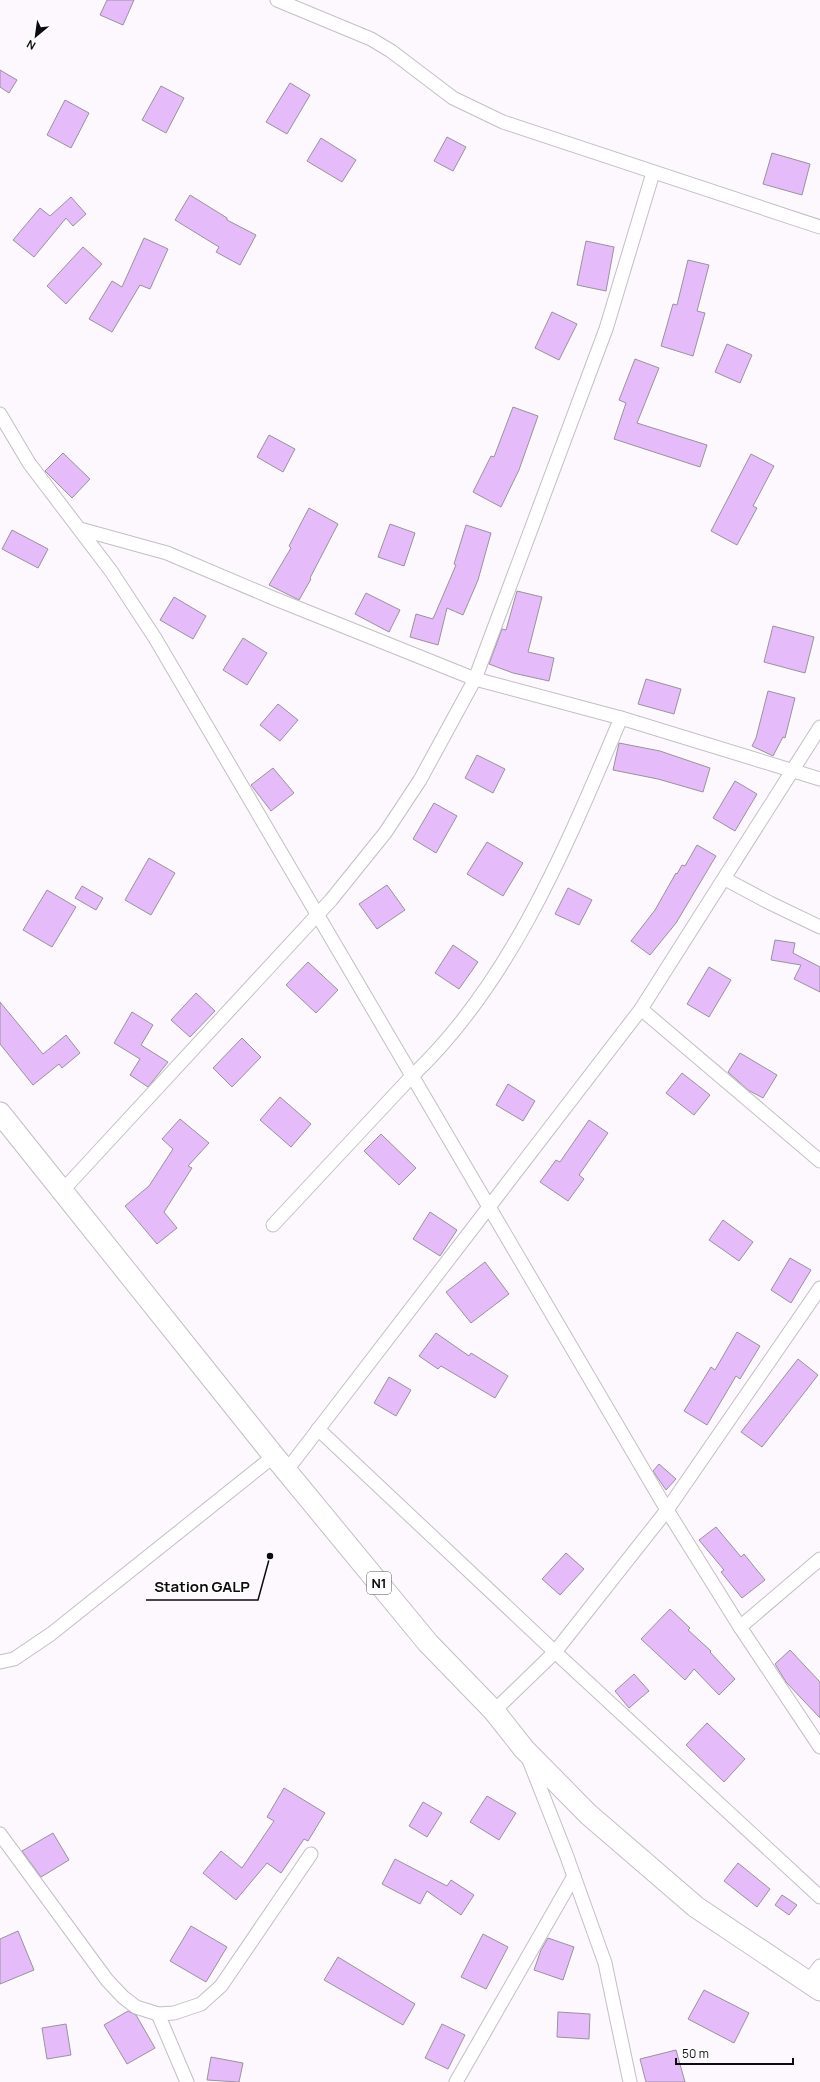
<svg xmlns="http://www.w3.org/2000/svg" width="820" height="2082" viewBox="0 0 820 2082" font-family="Manrope,sans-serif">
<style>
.building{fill:#e6bbfa;stroke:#979499}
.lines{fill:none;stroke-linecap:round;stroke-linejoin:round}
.minor-casing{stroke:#c3bfc4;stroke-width:15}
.primary-casing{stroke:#c3bfc4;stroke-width:23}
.minor{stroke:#fff;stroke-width:13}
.primary{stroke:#fff;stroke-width:21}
.labels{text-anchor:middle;stroke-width:3;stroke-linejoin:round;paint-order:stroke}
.shield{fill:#fff;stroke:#555456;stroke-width:1}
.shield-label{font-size:13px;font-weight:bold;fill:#0c0b0d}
.leader{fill:none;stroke:#0c0b0d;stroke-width:1.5}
.callout-dot{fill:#0c0b0d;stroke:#fff;stroke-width:1.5}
.callout-label{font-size:15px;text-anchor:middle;font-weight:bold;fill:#0c0b0d;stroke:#fff;stroke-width:3;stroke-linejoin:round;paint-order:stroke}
</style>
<rect width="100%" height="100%" fill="#fcf8fe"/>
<g class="building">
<polygon points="107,0 134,0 123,25 100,15"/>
<polygon points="0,70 17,80 9,93 0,87"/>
<polygon points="290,83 310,95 287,134 266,122"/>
<polygon points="161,86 184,98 166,133 142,120"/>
<polygon points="65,100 89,113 71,148 47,135"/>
<polygon points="447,137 466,147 453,171 434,161"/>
<polygon points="321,138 356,160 342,182 307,161"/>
<polygon points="772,153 810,164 802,195 763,184"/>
<polygon points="190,195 227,218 227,220 256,235 240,265 216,252 219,247 175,220"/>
<polygon points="71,197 86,214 73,226 66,218 34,257 13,240 40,208 50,216"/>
<polygon points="144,238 168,249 150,289 140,285 112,332 89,319 112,281 122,287"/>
<polygon points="586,241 614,247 606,291 577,285"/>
<polygon points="83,247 102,264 66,304 47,286"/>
<polygon points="688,260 709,265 697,311 705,313 693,356 661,346 673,304 677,305"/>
<polygon points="552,312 577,324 559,360 535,348"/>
<polygon points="727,344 752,355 740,383 715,372"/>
<polygon points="635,359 659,368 637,423 707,445 700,467 614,439 626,403 619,400"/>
<polygon points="513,407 538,416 519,470 501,507 473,492 491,456 494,457"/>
<polygon points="269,435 295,449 283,472 257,457"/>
<polygon points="63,453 90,479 72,498 45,471"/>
<polygon points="751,454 774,466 753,506 757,508 737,545 711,531"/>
<polygon points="309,508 338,524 310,578 311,579 299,600 269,585 291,548 289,546"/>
<polygon points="390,524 415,533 404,566 378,557"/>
<polygon points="466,525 491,533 478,580 463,615 447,608 438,645 410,637 416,614 433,619 456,565 454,564"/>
<polygon points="12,530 48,549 38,568 2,549"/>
<polygon points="517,591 542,597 528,652 554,658 549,681 513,673 489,664 502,629 506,630"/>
<polygon points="366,593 400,610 389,632 355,614"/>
<polygon points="174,597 206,616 193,639 160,620"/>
<polygon points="773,626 814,637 805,673 764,662"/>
<polygon points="243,638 267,653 247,685 223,670"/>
<polygon points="646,679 681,689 674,714 638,704"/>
<polygon points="768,691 795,698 785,738 783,737 773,756 752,746 756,738"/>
<polygon points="278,704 298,720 280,741 260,725"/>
<polygon points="619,743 660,751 710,768 703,792 658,779 613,770"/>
<polygon points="477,755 505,769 493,793 465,778"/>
<polygon points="273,768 294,793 271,811 251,785"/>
<polygon points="735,781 757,794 735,831 713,818"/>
<polygon points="434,803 457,816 436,853 413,839"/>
<polygon points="487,842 523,863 503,896 467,874"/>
<polygon points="697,845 716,856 676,923 650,955 631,941 655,910 676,873 677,874 682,865 685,866"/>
<polygon points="149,858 175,873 151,915 125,900"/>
<polygon points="387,885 405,910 377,929 359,904"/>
<polygon points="82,886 103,898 96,910 75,898"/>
<polygon points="568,888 592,900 579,925 555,914"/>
<polygon points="47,890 76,907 52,947 23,930"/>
<polygon points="775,940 795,943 793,953 820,967 820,992 794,979 801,965 771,960"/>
<polygon points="453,945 478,962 459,989 435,973"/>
<polygon points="308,962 338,990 316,1013 286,985"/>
<polygon points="709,967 731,980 709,1017 687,1004"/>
<polygon points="196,993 215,1011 190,1037 171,1020"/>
<polygon points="0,1002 43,1054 66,1035 80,1053 62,1068 59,1064 33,1085 0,1044"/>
<polygon points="132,1012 153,1025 141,1045 168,1062 148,1087 130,1075 140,1059 114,1043"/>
<polygon points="242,1038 261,1057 232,1087 213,1068"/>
<polygon points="740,1053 777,1075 763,1098 748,1090 728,1072"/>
<polygon points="682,1073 710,1095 694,1115 666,1093"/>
<polygon points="508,1084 535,1101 523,1121 496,1105"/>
<polygon points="280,1097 311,1124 291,1147 260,1120"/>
<polygon points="180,1119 209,1143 188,1166 192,1168 164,1212 177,1228 157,1244 125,1206 149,1186 173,1149 162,1139"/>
<polygon points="589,1120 608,1133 579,1175 584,1179 568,1201 540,1182 556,1160 560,1162"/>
<polygon points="381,1134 416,1168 399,1185 364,1151"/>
<polygon points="430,1212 457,1230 440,1256 413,1239"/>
<polygon points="723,1220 753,1242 739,1261 709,1240"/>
<polygon points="790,1258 811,1270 791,1303 771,1290"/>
<polygon points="485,1262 509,1294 471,1323 446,1292"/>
<polygon points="737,1332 760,1346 740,1379 736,1376 707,1425 684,1411 711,1367 715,1370"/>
<polygon points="436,1333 469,1356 471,1353 508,1376 495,1398 441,1366 438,1369 419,1356"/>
<polygon points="798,1359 818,1375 762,1447 741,1432"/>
<polygon points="389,1377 411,1390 396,1416 374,1403"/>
<polygon points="659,1464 676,1479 666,1490 653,1471"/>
<polygon points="716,1527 741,1557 744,1554 765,1580 742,1598 721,1572 724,1570 699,1540"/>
<polygon points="566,1553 584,1569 560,1595 542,1579"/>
<polygon points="670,1609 690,1628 688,1630 711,1651 710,1652 735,1679 719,1695 694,1669 685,1680 641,1639"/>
<polygon points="790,1650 820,1682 820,1718 786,1682 775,1664"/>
<polygon points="634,1674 649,1691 629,1708 615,1691"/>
<polygon points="707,1723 745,1759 724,1782 686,1745"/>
<polygon points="284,1788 325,1813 308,1841 304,1839 281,1873 267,1863 236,1900 203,1873 221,1851 242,1868 274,1821 267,1817"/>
<polygon points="487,1796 516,1813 499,1840 470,1822"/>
<polygon points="423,1802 442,1813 427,1837 409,1826"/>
<polygon points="53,1833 69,1860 41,1877 22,1851"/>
<polygon points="395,1859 447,1886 451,1880 474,1895 461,1915 427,1891 420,1904 382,1884"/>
<polygon points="738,1863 770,1889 757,1907 724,1881"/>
<polygon points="782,1895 797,1905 789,1915 775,1905"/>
<polygon points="191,1926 227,1947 206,1982 170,1961"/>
<polygon points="18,1931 34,1970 0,1984 0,1939"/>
<polygon points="483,1934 508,1947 486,1989 461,1977"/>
<polygon points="548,1938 574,1947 563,1980 534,1970 541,1950"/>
<polygon points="338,1957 415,2004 403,2025 324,1980"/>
<polygon points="704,1990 749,2013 734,2043 688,2019"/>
<polygon points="128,2011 136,2015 155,2048 127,2064 104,2025"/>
<polygon points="558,2012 590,2014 589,2039 557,2037"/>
<polygon points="66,2024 71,2055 47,2059 42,2028"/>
<polygon points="442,2024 465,2035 448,2069 425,2058"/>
<polygon points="676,2050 685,2082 646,2082 640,2059"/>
<polygon points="211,2057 243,2063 239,2082 207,2080"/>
</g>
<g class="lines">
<g class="minor-casing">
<g id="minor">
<polyline points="277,0 371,39 391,51 453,98 503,122 820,227"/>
<polyline points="0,414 29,463 111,571 155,638 667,1510 740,1627 820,1747"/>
<polyline points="80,529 167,553 273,598 475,679 621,718 820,779"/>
<polyline points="725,879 770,903 820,927"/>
<polyline points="641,1009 820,1161"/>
<polyline points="63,1190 331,900 385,833 420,780 475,679 606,329 653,173"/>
<path d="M273,1225L412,1076C512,982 568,842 621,718"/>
<polyline points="318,1429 555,1652 820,1897"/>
<polyline points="287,1470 641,1009 820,727"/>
<polyline points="740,1627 820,1559"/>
<polyline points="0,1662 14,1659 51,1634 274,1456"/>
<polyline points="494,1711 555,1652 667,1510 820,1288"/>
<polyline points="529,1760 566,1854 605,1963 630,2082"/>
<polyline points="0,1834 107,1980 123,1997 136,2007 158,2014 174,2013 201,2004 221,1986 311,1854"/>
<polyline points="807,1983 820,1966"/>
<polyline points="158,2014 187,2082"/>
<polyline points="456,2082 574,1876"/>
</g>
</g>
<g class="primary-casing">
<polyline id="primary" points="0,1113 274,1456 428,1643 494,1711 524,1749 588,1814 696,1907 820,1990"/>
</g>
<use href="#minor" class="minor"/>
<use href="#primary" class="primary"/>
</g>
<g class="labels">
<rect class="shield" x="367" y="1572" width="24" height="22" rx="3"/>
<g class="shield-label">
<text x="379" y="1588">N1</text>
</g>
</g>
<path class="leader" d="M270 1556L258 1600H146"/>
<circle class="callout-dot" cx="270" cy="1556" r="4"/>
<g class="callout-label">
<text x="202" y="1592">Station GALP</text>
</g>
<g transform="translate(36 36) rotate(209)" stroke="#ffffff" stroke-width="3" paint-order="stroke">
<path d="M0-3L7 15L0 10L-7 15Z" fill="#0c0b0d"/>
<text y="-6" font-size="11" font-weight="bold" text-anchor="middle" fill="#0c0b0d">N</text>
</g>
<path d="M676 2058v6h117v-6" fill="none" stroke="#0c0b0d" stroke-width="2"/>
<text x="682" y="2058" font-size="12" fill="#0c0b0d" stroke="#ffffff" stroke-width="3" paint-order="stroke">50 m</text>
</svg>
